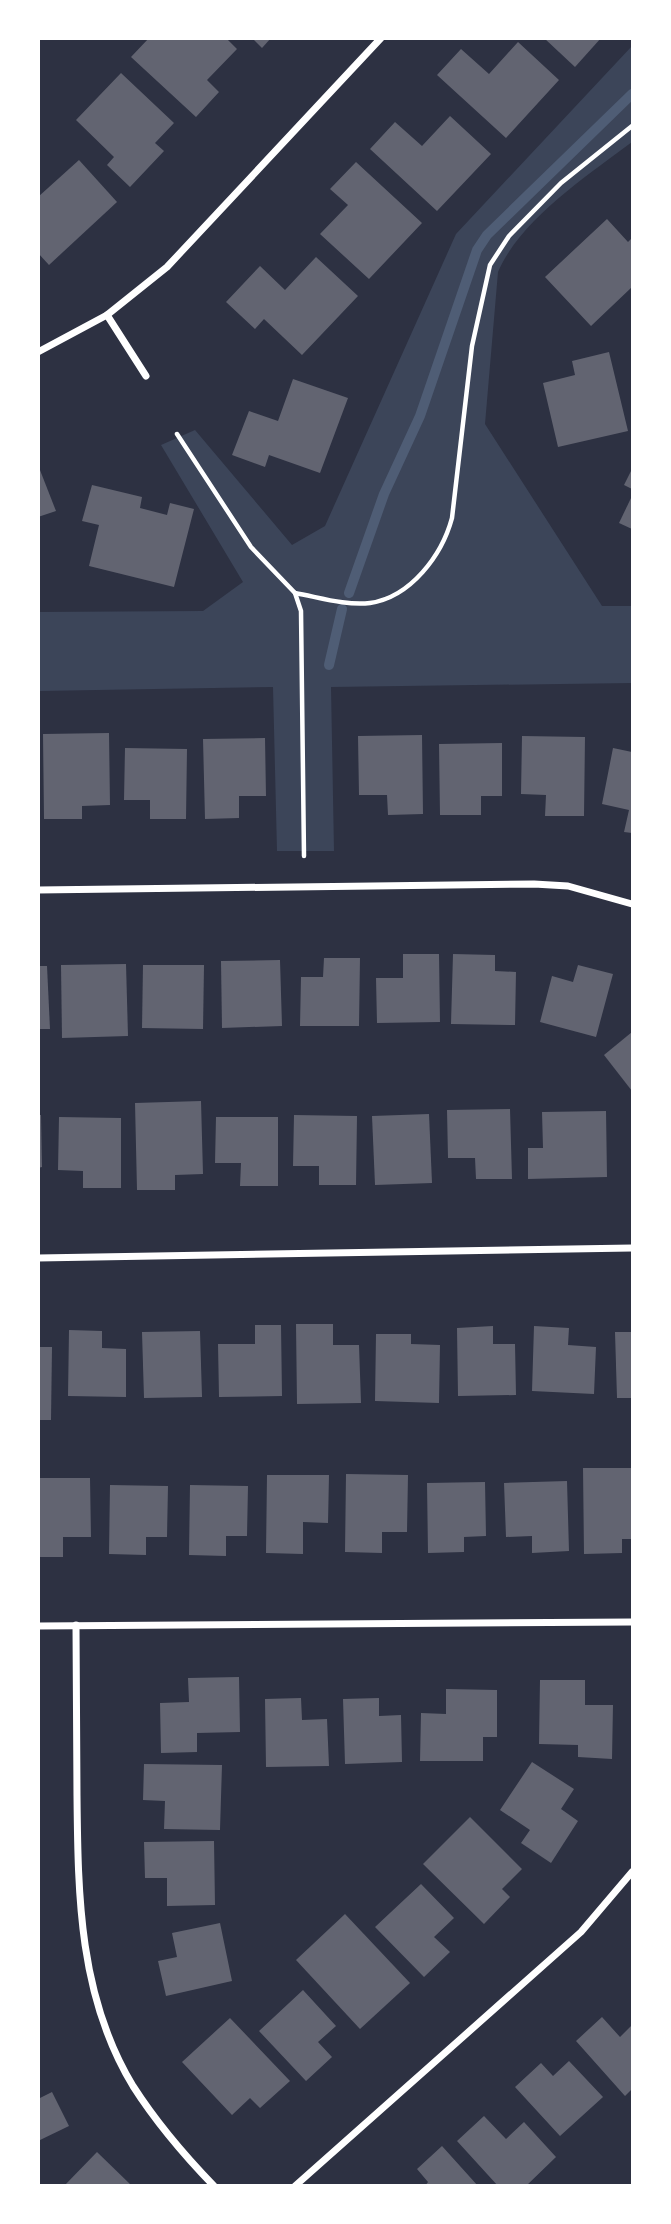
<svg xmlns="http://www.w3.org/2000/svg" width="671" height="2224" viewBox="0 0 671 2224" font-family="Mulish,sans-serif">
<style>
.green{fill:#3c4559}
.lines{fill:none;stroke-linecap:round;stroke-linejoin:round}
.stream{stroke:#4f5d75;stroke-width:10}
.building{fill:#626471}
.path{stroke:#fff;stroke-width:4.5}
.minor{stroke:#fff;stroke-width:7}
</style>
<rect width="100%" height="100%" fill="#2d3142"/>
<path class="green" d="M632,46V142C588,175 520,220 498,272L485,424L602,606H632V683L331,687L334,851H277L273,687L39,691L38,612L203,611L243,582L161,445L195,430L292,545L325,526L456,234Z"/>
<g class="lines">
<g class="stream">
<polyline points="349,593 384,494 420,416 477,250 487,235 632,94"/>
<polyline points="329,665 342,609"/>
</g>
</g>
<g class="building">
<polygon points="149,38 226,38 237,49 207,80 219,92 196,117 131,57"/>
<polygon points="252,38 271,38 262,48"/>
<polygon points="544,38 601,38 575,67"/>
<polygon points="518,42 559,80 506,138 437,75 461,49 489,74"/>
<polygon points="121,73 174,123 155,143 164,151 130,187 107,165 114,157 76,120"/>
<polygon points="450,116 491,154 437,211 370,149 395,122 422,146"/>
<polygon points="79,160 117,202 49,265 38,253 38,197"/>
<polygon points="356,162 422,223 369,279 320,234 348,205 330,189"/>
<polygon points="607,219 628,242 632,238 632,287 591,326 545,277"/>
<polygon points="316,257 358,296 302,355 264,319 255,329 226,302 260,266 285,290"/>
<polygon points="609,352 628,431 558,447 543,383 575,375 572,361"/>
<polygon points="293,379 348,398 320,473 269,455 265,467 232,455 249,411 278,421"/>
<polygon points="38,465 56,511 38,517"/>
<polygon points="632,469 632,489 624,485"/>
<polygon points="92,485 142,497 140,508 167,515 170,503 194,509 174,587 89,566 99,525 82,521"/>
<polygon points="632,496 632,529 619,523"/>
<polygon points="109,733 110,805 82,806 82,819 44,819 43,734"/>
<polygon points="422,735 423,814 388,815 387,795 359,795 358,736"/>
<polygon points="522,736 585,737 584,816 545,816 546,795 521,794"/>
<polygon points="265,738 266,796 239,796 239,818 205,819 203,739"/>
<polygon points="502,743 502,796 481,796 481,815 440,815 439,744"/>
<polygon points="125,748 187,749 186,819 150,819 150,800 124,800"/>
<polygon points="613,748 632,752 632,833 624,832 629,810 602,804"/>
<polygon points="403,954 439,954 440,1022 377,1023 376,978 403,978"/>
<polygon points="453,954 495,955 495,971 516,972 515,1025 451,1024"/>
<polygon points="324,958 360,958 359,1026 300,1026 301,977 323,977"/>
<polygon points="280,960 282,1026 222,1028 221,961"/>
<polygon points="126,964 128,1036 62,1038 61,965"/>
<polygon points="143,965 204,965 203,1029 142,1028"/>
<polygon points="578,965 613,974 596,1037 540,1022 552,976 573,982"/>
<polygon points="38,966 47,966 50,1029 38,1029"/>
<polygon points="632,1032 632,1091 604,1055"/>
<polygon points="201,1101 203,1174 175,1175 175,1190 137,1190 135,1103"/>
<polygon points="510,1109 512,1179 476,1179 475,1158 448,1158 447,1110"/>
<polygon points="606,1111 607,1177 528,1179 528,1148 543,1148 542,1112"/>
<polygon points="429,1114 432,1183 375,1185 372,1116"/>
<polygon points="38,1115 41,1115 42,1167 38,1168"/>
<polygon points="294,1115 357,1116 356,1185 319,1185 319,1166 293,1166"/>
<polygon points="59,1117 121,1118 121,1188 83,1188 83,1171 58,1170"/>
<polygon points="216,1117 278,1117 278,1186 240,1186 241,1163 215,1163"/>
<polygon points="296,1324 333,1324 333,1345 359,1345 361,1403 297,1404"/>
<polygon points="255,1325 281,1325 282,1396 219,1397 218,1344 255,1344"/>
<polygon points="493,1326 493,1344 515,1344 516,1395 458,1396 457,1328"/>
<polygon points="534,1326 569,1328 568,1345 596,1347 594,1394 532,1391"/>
<polygon points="69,1330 102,1331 102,1348 126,1349 126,1397 68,1396"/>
<polygon points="200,1331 202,1397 144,1398 142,1332"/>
<polygon points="615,1332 632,1332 632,1398 617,1398"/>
<polygon points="376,1334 411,1334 411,1344 440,1345 439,1403 375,1401"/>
<polygon points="38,1347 52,1347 51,1420 38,1420"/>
<polygon points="583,1468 632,1468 632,1539 622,1539 622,1553 584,1554"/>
<polygon points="346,1474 408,1475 407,1532 382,1532 382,1553 345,1552"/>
<polygon points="267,1475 329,1475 328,1523 303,1522 303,1554 266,1553"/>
<polygon points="38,1478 90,1478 91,1537 63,1537 63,1557 38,1557"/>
<polygon points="567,1481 569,1551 532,1553 532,1536 506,1537 504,1483"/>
<polygon points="485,1482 486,1536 464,1537 464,1552 428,1553 427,1483"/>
<polygon points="110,1485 168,1486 167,1537 146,1537 146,1555 109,1554"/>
<polygon points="190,1485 248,1486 247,1536 226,1536 226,1556 189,1555"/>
<polygon points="239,1677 240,1732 197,1733 197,1752 161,1753 160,1703 189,1702 188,1678"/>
<polygon points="540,1680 585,1680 585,1705 613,1705 612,1759 578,1757 578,1745 539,1744"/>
<polygon points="446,1689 497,1690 497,1737 483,1737 483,1761 420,1761 421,1713 446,1714"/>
<polygon points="301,1698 302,1720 327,1719 329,1766 266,1767 265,1699"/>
<polygon points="379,1698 379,1716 401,1715 402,1762 345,1764 343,1699"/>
<polygon points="532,1762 574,1789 561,1809 578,1821 551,1863 521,1843 530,1830 500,1810"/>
<polygon points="144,1764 222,1765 220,1830 164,1829 165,1801 143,1800"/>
<polygon points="470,1817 522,1869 502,1889 510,1897 484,1924 423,1864"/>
<polygon points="214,1841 215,1905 167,1906 167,1878 145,1878 144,1842"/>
<polygon points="421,1884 454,1918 434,1937 450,1952 424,1977 375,1927"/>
<polygon points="345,1914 410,1983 360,2029 296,1960"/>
<polygon points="220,1923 232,1981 166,1996 158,1961 177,1957 172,1933"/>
<polygon points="303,1990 336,2026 318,2042 332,2057 306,2081 259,2031"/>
<polygon points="602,2017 620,2037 632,2025 632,2089 625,2096 576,2041"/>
<polygon points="230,2018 290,2081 260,2108 250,2098 232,2115 182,2062"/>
<polygon points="569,2061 603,2097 560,2136 515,2087 541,2063 553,2076"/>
<polygon points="52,2092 69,2126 38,2141 38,2099"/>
<polygon points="484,2116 506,2139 524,2122 556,2157 526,2186 498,2186 457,2141"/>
<polygon points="442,2146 478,2186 425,2186 428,2182 417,2169"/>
<polygon points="97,2152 132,2186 64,2186"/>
</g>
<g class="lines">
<g class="path">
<polyline points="177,434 251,547 295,593 301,611 304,856"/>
<path d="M295,593C318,597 346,606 370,603C411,597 442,555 452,518L472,346L490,265L509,236L561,183L632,126"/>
</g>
<g class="minor">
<polyline points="107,315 146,376"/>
<polyline points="38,352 107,315 167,267 381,38"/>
<polyline points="38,890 534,884 568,886 632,904"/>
<polyline points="38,1258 632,1248"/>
<path d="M76,1625C76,1682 77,1739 77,1796C78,1896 79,1997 133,2086C156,2122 184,2155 214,2186"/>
<polyline points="38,1626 632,1622"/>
<polyline points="295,2186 581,1932 632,1872"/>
</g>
</g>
<rect width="671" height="2224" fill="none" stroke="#ffffff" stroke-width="80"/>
</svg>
